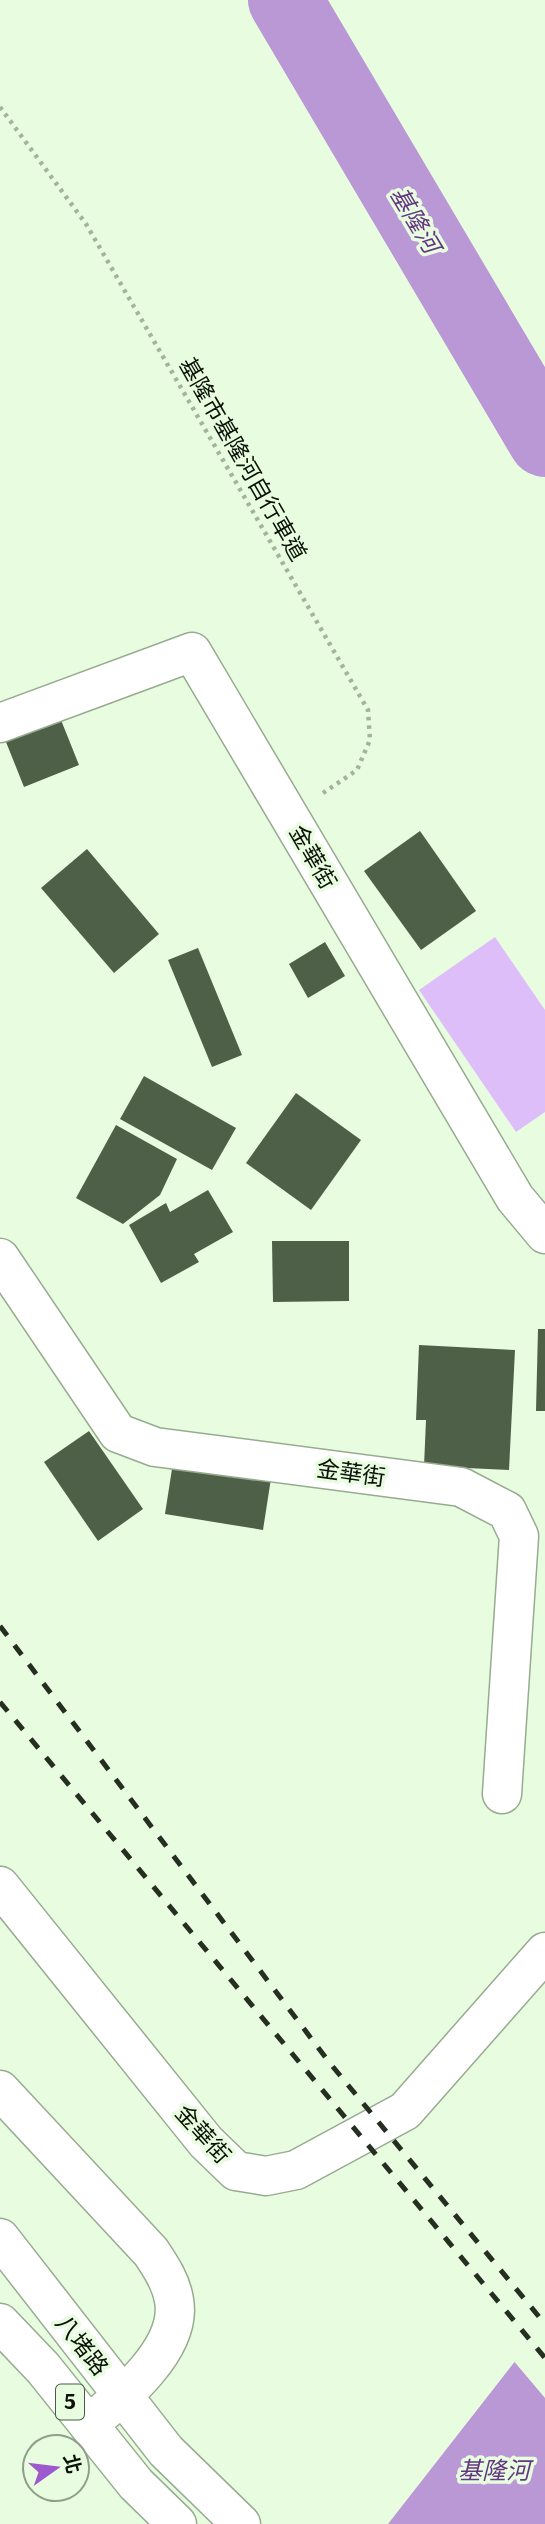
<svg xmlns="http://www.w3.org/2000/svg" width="545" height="2524" viewBox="0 0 545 2524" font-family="Literata,'Noto Sans TC',serif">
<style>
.green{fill:#debef8}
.water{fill:#ba97d5}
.pier{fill:#e8fde0}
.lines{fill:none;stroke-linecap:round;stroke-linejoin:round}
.river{stroke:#ba97d5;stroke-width:74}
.building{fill:#4f6048}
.minor-casing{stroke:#97ab90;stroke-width:41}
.major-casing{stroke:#97ab90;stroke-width:41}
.path{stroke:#a3b39c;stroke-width:4.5;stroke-dasharray:3.5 5;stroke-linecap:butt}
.minor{stroke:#fff;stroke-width:38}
.major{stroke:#fff;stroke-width:38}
.rail{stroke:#252e21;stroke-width:5;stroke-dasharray:12 12;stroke-linecap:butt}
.labels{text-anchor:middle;stroke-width:7;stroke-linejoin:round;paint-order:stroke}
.shield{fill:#e8fde0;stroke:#4d5849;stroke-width:2}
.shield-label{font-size:21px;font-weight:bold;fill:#0b1208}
.street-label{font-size:23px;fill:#0b1208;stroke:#e8fde0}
.water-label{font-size:24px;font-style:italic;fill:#643782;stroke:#e8fde0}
</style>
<rect width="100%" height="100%" fill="#e8fde0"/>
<polygon class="green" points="495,937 545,1010 545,1112 516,1132 419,990"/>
<polygon class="water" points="545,2323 545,2524 388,2524"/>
<polygon class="pier" points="545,2319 545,2398 512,2359"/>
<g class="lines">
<polyline class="river" points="285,0 545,440"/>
</g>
<g class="building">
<polygon points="57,710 79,765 24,787 2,732"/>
<polygon points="420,831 476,911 421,950 364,871"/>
<polygon points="87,849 159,934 114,973 41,888"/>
<polygon points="325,942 345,976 308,998 289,964"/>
<polygon points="198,948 242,1055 212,1067 168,960"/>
<polygon points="144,1076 236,1128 212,1170 120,1119"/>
<polygon points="296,1093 361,1140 311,1210 246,1163"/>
<polygon points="116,1125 177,1159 160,1195 123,1224 76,1198"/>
<polygon points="208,1190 233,1232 194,1254 199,1262 161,1283 129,1225 166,1203 170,1212"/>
<polygon points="272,1241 349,1241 349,1301 273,1302"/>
<polygon points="538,1329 545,1329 545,1411 536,1411"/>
<polygon points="419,1345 515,1350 509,1470 424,1466 426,1420 416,1420"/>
<polygon points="89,1431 143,1509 98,1541 44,1462"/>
<polygon points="174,1456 272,1472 263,1530 165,1514"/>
</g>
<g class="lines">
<g class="minor-casing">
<g id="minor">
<polyline points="0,723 192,652 515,1198 545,1234"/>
<polyline points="0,1258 118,1433 155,1447 461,1487 507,1511 519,1536 502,1794"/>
<polyline points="0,1886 206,2142 236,2171 266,2176 296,2170 405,2111 545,1952"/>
<path d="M0,2090L151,2252C161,2267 171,2282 174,2300C183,2348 121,2399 88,2424"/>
</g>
</g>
<g class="major-casing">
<g id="major">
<polyline points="0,2238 166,2451 241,2524"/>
<polyline points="0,2323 43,2368 136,2484 177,2524"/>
</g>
</g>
<polyline class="path" points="0,107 86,224 368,710 370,740 357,770 323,793"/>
<use href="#minor" class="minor"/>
<use href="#major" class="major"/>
<g class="rail">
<polyline points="0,1626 329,2062 545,2324"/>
<polyline points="0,1702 545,2358"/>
</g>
</g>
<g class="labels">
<rect class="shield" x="56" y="2384.5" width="28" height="35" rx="5"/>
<g class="shield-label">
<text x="70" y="2409">5</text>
</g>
<g class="street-label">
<text transform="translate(243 459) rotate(60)" y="8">基隆市基隆河自行車道</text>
<text transform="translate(313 857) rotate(60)" y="8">金華街</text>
<text transform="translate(351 1473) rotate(8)" y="8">金華街</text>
<text transform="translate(203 2134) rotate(48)" y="8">金華街</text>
<text transform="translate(82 2345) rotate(52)" y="8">八堵路</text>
</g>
<g class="water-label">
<text transform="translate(415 220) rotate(59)" y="8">基隆河</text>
<text x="494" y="2479">基隆河</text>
</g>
</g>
<g transform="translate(56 2468) rotate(76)"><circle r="33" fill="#e8fde0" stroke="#909f8a" stroke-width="2"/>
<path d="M0-5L12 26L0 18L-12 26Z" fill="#9e59ce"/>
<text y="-10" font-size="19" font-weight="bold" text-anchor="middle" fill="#0b1208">北</text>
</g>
</svg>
